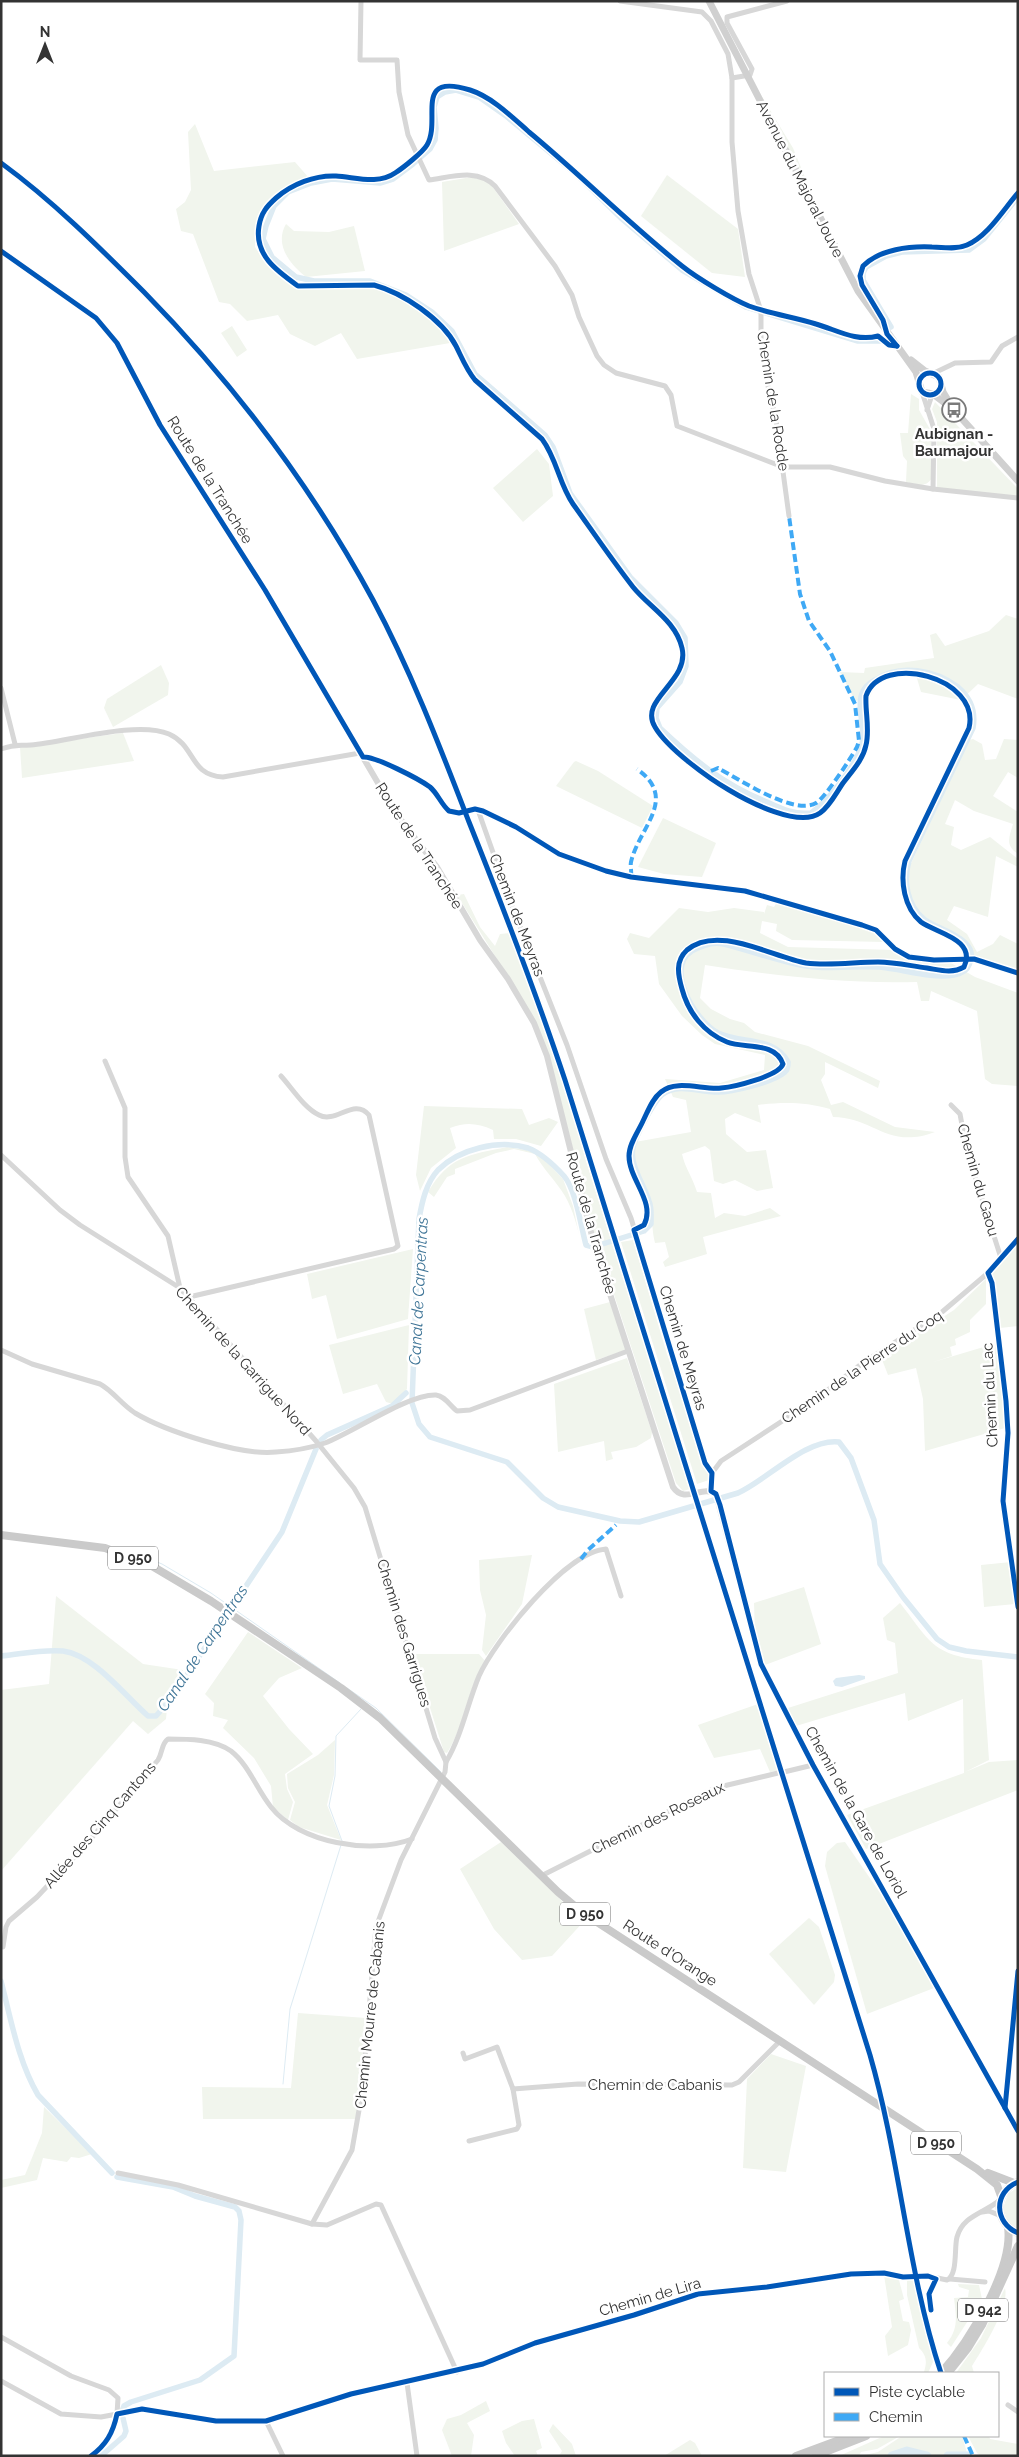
<svg xmlns="http://www.w3.org/2000/svg" width="1019" height="2457" viewBox="0 0 1019 2457" font-family="Raleway,sans-serif">
<style>
.green{fill:#f1f5ed}
.water{fill:#ddebf3}
.lines{fill:none;stroke-linecap:round;stroke-linejoin:round}
.stream{stroke:#ddebf3;stroke-width:1}
.canal{stroke:#ddebf3;stroke-width:5.5}
.river{stroke:#ddebf3;stroke-width:9}
.minor{stroke:#d7d7d7;stroke-width:5}
.tertiary{stroke:#d7d7d7;stroke-width:6}
.secondary{stroke:#d0d0d0;stroke-width:7}
.primary{stroke:#cacaca;stroke-width:8}
.quiet{stroke:#3fa9f5;stroke-width:4;stroke-dasharray:8 4;stroke-linecap:butt}
.cycleway-casing{stroke:#fff;stroke-width:8}
.cycleway{stroke:#0057b8;stroke-width:5}
.labels{text-anchor:middle;stroke-width:5;stroke-linejoin:round;paint-order:stroke}
.shield{fill:#fff;stroke:#707070;stroke-width:1}
.shield-label{font-size:14px;font-weight:bold;fill:#333}
.street-label{font-size:15px;fill:#333;stroke:#fff}
.poi-label{font-size:15px;font-weight:bold;fill:#333;stroke:#fff}
.water-label{font-size:16px;font-style:italic;fill:#3f7597;stroke:#fff}
</style>
<rect width="100%" height="100%" fill="#fff"/>
<g class="green">
<polygon points="758,90 793,148 813,197"/>
<path d="M195,124L214,171L295,162L309,178C269,192 255,203 255,247L265,262L298,289H374L392,294L439,325L450,343L357,359L341,333L315,346L290,334L278,315L247,321L230,304L219,302L193,234L181,231L176,209L185,202L191,190L188,132Z"/>
<polygon points="667,175 738,229 745,277 712,273 641,216"/>
<polygon points="478,176 492,186 519,224 444,251 442,182"/>
<path d="M286,224L294,231L329,232L354,226L365,271L306,277C290,264 274,245 286,224Z"/>
<polygon points="232,326 247,350 237,357 221,333"/>
<path d="M911,394L919,399V410L931,431L932,478C925,489 916,484 906,482L907,461L903,456L900,433H908Z"/>
<polygon points="935,402 1018,489 1018,497 937,488 937,422 932,409"/>
<polygon points="537,449 549,464 553,496 523,522 493,488"/>
<polygon points="1006,615 1018,619 1018,699 978,684 961,700 921,692 916,675 889,678 875,686 870,697 855,701 840,672 864,673 865,668 934,658 930,635 936,633 945,646 989,631"/>
<polygon points="161,665 169,683 168,695 113,727 104,708 107,699"/>
<polygon points="123,733 134,761 22,778 20,747"/>
<path d="M973,739L982,744L985,760L996,759L1004,739L1018,740V778L1008,772L993,796L1018,812V854C1005,845 1009,838 1013,824L974,811L955,800L945,824L954,827L951,845L961,850L990,837L1018,859V867L996,856L988,917L954,906L947,920L967,934L977,952L993,944L1000,935L1018,944V970L973,955C954,915 904,932 907,872L969,740Z"/>
<polygon points="576,761 598,771 653,806 642,828 556,786 574,762"/>
<polygon points="663,818 716,843 702,877 664,874 638,867"/>
<polygon points="464,894 480,927 495,946 500,934 510,933 565,1084 586,1161 690,1489 683,1491 676,1483 597,1243 549,1056 520,996 457,895"/>
<path d="M777,902L871,928L885,942L792,940L776,931L777,924L762,921L760,933L788,947L895,950L899,954L916,961L951,963L975,977L1018,993V1086L992,1084L985,1079L977,1011L931,991L929,1001H921L917,982C845,984 776,976 705,965L700,998L711,1009L730,1019L744,1023L755,1032L808,1046L880,1081L878,1088L825,1062V1074L821,1080L831,1105L843,1102L895,1127L935,1132C887,1150 874,1117 833,1117L830,1109C805,1102 783,1102 758,1105L761,1123L735,1113L725,1119L726,1134L747,1152L766,1150L773,1188L757,1191L735,1180L723,1184L714,1181L710,1150L705,1146L682,1154C685,1168 693,1178 697,1192L711,1193L715,1218L724,1213L745,1216L770,1208L781,1216L703,1237L707,1254L665,1267L663,1262L669,1257L665,1242L655,1243C652,1232 653,1223 650,1212C643,1189 622,1166 635,1142L691,1132L686,1100L673,1097L665,1079L720,1083L764,1070L765,1055L715,1044L702,1035L682,1016L659,984L655,956L634,954L627,939L630,933L649,938L679,908L708,912L734,908L764,912V914L767,905L774,907Z"/>
<path d="M424,1106L522,1109L529,1125L549,1118L558,1122L541,1146L516,1139H494L493,1130C477,1123 466,1122 450,1128L456,1148L431,1168L420,1191L416,1175Z"/>
<path d="M507,1147L527,1150L541,1156L563,1179L573,1206L581,1244C578,1228 573,1210 565,1196C556,1181 543,1169 535,1154L514,1149L496,1153L455,1169V1174L447,1177L434,1197L428,1192C449,1156 469,1155 507,1147Z"/>
<polygon points="633,1240 667,1354 709,1473 709,1480 697,1484 621,1242"/>
<polygon points="1018,1243 1018,1326 1000,1328 992,1275 995,1268"/>
<polygon points="413,1249 408,1319 337,1339 326,1295 312,1299 307,1274"/>
<polygon points="986,1279 986,1304 970,1320 970,1332 955,1339 956,1345 950,1347 952,1356 930,1363 997,1343 1005,1428 925,1451 923,1399 916,1368 888,1375 881,1357 954,1310"/>
<polygon points="610,1302 626,1350 596,1360 584,1309"/>
<polygon points="409,1325 407,1389 393,1404 386,1402 377,1384 343,1394 329,1345"/>
<polygon points="627,1358 652,1432 651,1438 636,1447 611,1452 613,1459 606,1461 604,1441 558,1452 554,1384"/>
<polygon points="532,1555 522,1604 486,1656 482,1650 486,1615 480,1590 479,1560"/>
<polygon points="1011,1562 1015,1604 984,1607 981,1565"/>
<polygon points="804,1587 821,1644 765,1665 755,1635 754,1603"/>
<polygon points="56,1596 143,1664 183,1670 168,1698 166,1719 148,1734 133,1721 1,1871 1,1690 49,1684"/>
<path d="M900,1603C929,1640 932,1655 982,1660L989,1760L965,1772L989,1762L1018,1760V1790L866,1849L847,1815L964,1773L963,1699L908,1721L905,1693L796,1726L788,1708L898,1673L895,1643L887,1640L883,1618Z"/>
<polygon points="248,1632 302,1668 279,1678 263,1696 289,1729 313,1754 285,1774 287,1789 293,1802 288,1820 273,1807 271,1786 254,1758 223,1728 228,1720 213,1716 214,1703 205,1694"/>
<path d="M413,1654H479L485,1661C467,1689 465,1725 447,1753L444,1752Z"/>
<polygon points="758,1704 779,1771 770,1772 760,1749 714,1758 698,1725"/>
<polygon points="335,1740 334,1775 327,1805 341,1840 299,1827 290,1820 295,1802 288,1788 287,1774 318,1755"/>
<polygon points="501,1842 563,1902 586,1919 552,1956 522,1960 494,1929 460,1869"/>
<polygon points="845,1842 896,1916 934,1988 867,2014 825,1866 827,1852 837,1843"/>
<polygon points="809,1918 819,1927 835,1975 834,1982 814,2005 769,1954"/>
<polygon points="298,2013 366,2018 357,2119 203,2119 202,2087 291,2088"/>
<polygon points="771,2054 806,2066 786,2172 743,2168 747,2079"/>
<polygon points="44,2107 92,2154 79,2158 71,2157 67,2162 43,2158 37,2180 1,2188 1,2180 25,2175 42,2133"/>
<polygon points="1018,2187 1018,2229 1008,2222 1003,2208 1008,2194"/>
<polygon points="884,2275 899,2280 904,2299 899,2301 903,2321 909,2322 911,2330 908,2345 888,2356 885,2336 892,2327"/>
<path d="M914,2278L931,2349L933,2362L928,2373L924,2372C927,2362 927,2356 919,2348L907,2295V2280Z"/>
<path d="M958,2284L979,2285L982,2299L951,2347L947,2343C959,2328 956,2316 954,2298L968,2297L969,2290L959,2287Z"/>
<path d="M1005,2288C1010,2306 982,2350 972,2366L974,2373H956L981,2338Z"/>
<polygon points="486,2401 490,2411 467,2423 474,2435 471,2456 452,2456 442,2430 447,2419 461,2415"/>
<polygon points="534,2419 542,2448 536,2451 538,2456 515,2456 506,2443 502,2431 522,2421"/>
<polygon points="553,2424 572,2444 576,2456 559,2456 562,2451 549,2431"/>
<polygon points="884,2436 900,2436 877,2449 861,2452 859,2456 839,2456"/>
<polygon points="902,2436 962,2436 968,2456 861,2456 878,2452"/>
<polygon points="968,2436 989,2436 990,2439 1018,2444 1018,2456 981,2456 977,2453"/>
<polygon points="690,2440 695,2443 702,2456 664,2456"/>
</g>
<polygon class="water" points="859,1675 865,1676 865,1679 842,1687 835,1686 833,1681 836,1678"/>
<g class="lines">
<g class="stream">
<polyline points="122,1548 162,1564 211,1593 340,1683"/>
<polyline points="347,1688 376,1708 441,1772"/>
<polyline points="342,1841 329,1806 335,1776 336,1736 361,1709"/>
<polyline points="283,2084 290,2009 341,1845"/>
</g>
<g class="canal">
<polyline points="891,327 863,280 863,273 866,267 886,256 902,252 969,250 984,239 1018,197"/>
<path d="M880,341H858L746,307L682,270L622,219L577,175L506,116L479,97L456,90L445,92L437,97L434,107L436,128L435,140L430,149L413,164L393,179L380,183L332,179L311,183L288,192L274,206L266,226L263,239L272,257L296,277L314,281H370L406,295L432,312L452,331L475,374L545,435L553,447L570,493L631,578L676,623L685,638L686,666L680,682L657,708L656,718L660,728C695,761 723,784 767,802C782,809 795,815 811,813C829,800 852,770 860,750C868,733 857,714 861,697C863,688 868,684 875,680C900,663 935,670 958,687C971,698 976,711 973,728L909,861C903,881 907,905 924,919C937,930 982,938 969,965C967,971 960,974 954,975C931,979 903,969 879,967C852,965 823,971 796,964C772,959 748,950 724,944C714,942 707,944 698,948C660,962 694,1020 718,1033C741,1044 775,1036 788,1062C788,1066 788,1070 785,1072C774,1082 730,1093 715,1092C699,1092 678,1083 663,1094C654,1100 636,1136 633,1147C629,1165 644,1184 649,1201C652,1208 651,1216 651,1224L644,1231L593,1247L586,1245C581,1227 576,1190 564,1176C554,1165 541,1153 528,1148C499,1139 459,1149 438,1170C426,1183 422,1202 419,1219L412,1403L419,1424L430,1437L507,1462L543,1498L558,1507L620,1521L639,1522L738,1493C767,1480 806,1438 839,1442L851,1458L874,1520L880,1564L903,1597L937,1639L949,1647L966,1651L1018,1657"/>
<polyline points="321,1440 327,1435 392,1406 406,1393"/>
<path d="M1,1656C21,1654 43,1649 63,1651C94,1655 125,1696 148,1716H156L170,1700L282,1532L316,1449"/>
<path d="M1,1981C11,2019 18,2061 38,2095L112,2173"/>
<polyline points="117,2177 173,2187 195,2196 235,2207 239,2211 241,2220 234,2356 200,2380 131,2402 124,2406 122,2411"/>
<polyline points="101,2456 124,2436 126,2431 123,2418"/>
</g>
<g class="river">
<polyline points="892,2456 907,2451 927,2456"/>
<polyline points="948,2456 968,2456"/>
</g>
<g class="minor">
<path d="M361,1L360,60H397L399,92L408,135L429,180C452,177 477,168 495,186L555,266L572,295L579,317L597,356L604,365L616,373L665,386L671,395L677,426L783,467H830L885,481L933,489L1018,498"/>
<polyline points="620,1 702,12 711,21 728,54 732,78 732,142 738,211 749,274 761,311 761,340 768,386 776,420 789,516"/>
<polyline points="732,78 750,75 752,69 727,23 727,17 787,1"/>
<polyline points="932,374 955,363 991,362 1002,346 1018,337"/>
<polyline points="922,392 934,429 933,489"/>
<polyline points="927,410 932,395"/>
<polyline points="1,688 15,744"/>
<path d="M1,749C16,744 17,746 31,745C66,742 137,720 169,734C196,746 189,775 223,777L360,753"/>
<path d="M363,757C375,756 419,779 430,787C438,794 441,804 449,811L459,813L475,809L483,811L516,827L559,854L606,871L631,877L745,891L862,925L876,930L895,949L909,957L934,960L974,959L1018,973"/>
<polyline points="478,810 513,909 567,1045 606,1159 631,1218 705,1463 712,1473"/>
<polyline points="105,1061 125,1108 125,1157 128,1177 168,1236 180,1288"/>
<polyline points="951,1105 960,1114 967,1152 1001,1258"/>
<polyline points="1,1155 60,1210 80,1225 180,1288 316,1441 354,1488 365,1507 435,1738 446,1762 445,1772 401,1860 376,1927 362,2093 352,2150 312,2224 178,2185 118,2173"/>
<polyline points="988,1273 992,1283 1006,1401 1008,1433 1003,1501 1018,1607"/>
<path d="M189,1297L394,1249L398,1246L369,1115C354,1097 336,1124 319,1115C304,1108 292,1088 281,1076"/>
<path d="M1,1350L32,1364L100,1384C113,1391 121,1404 135,1413C165,1431 241,1456 276,1452C292,1451 310,1448 325,1443C354,1432 408,1394 436,1395C445,1396 450,1406 457,1411L470,1410L628,1351"/>
<polyline points="711,1491 712,1473 721,1461 816,1399 864,1362 942,1312 988,1273 1018,1239"/>
<path d="M446,1762C462,1735 467,1705 479,1676C494,1642 566,1551 606,1549L621,1596"/>
<polyline points="784,1772 813,1765"/>
<polyline points="541,1876 715,1788 778,1773"/>
<path d="M3,1947L6,1927L9,1921L37,1897L83,1848L158,1760C163,1752 161,1744 168,1739C188,1739 214,1739 231,1751C249,1765 257,1790 271,1807C299,1843 371,1855 412,1839"/>
<polyline points="463,2053 465,2059 497,2047 513,2089 578,2084 732,2085 739,2082 780,2041"/>
<polyline points="1005,2108 1018,1971"/>
<polyline points="469,2141 517,2129 519,2125 513,2089"/>
<polyline points="982,2212 989,2211 1001,2216"/>
<polyline points="312,2224 327,2225 376,2204 381,2205 457,2372"/>
<polyline points="950,2279 985,2282"/>
<polyline points="1,2337 71,2376 109,2390 118,2398 117,2414 101,2417 61,2414 1,2381"/>
<polyline points="407,2383 417,2456"/>
<polyline points="1008,2405 1018,2412"/>
<polyline points="266,2421 283,2456"/>
<path d="M91,2456C106,2445 113,2433 117,2414L142,2409L216,2421H266L351,2394L483,2364L535,2343L634,2315L698,2294L767,2287L865,2273H884L903,2277L928,2276L947,2280C958,2275 954,2248 957,2237C963,2215 985,2213 1000,2200"/>
</g>
<path class="tertiary" d="M1,251L96,318L117,343L160,425L265,590L395,812L437,867L480,940L508,979L534,1023L547,1056L595,1248L673,1487C685,1505 702,1484 716,1494L761,1664L813,1765L1018,2131"/>
<g class="secondary">
<polyline points="709,1 858,291 916,372 922,392 933,394 954,410"/>
<polyline points="911,360 925,371 939,377 943,392 954,410 1018,481"/>
</g>
<g class="primary">
<polyline points="1,1535 105,1548 152,1566 211,1601 341,1688 380,1718 558,1892 583,1913 977,2169 997,2185 1001,2196"/>
<polyline points="988,2173 1014,2183"/>
<path d="M1018,2182C993,2192 994,2223 1018,2233"/>
<path d="M941,2373C968,2343 1014,2269 1008,2227"/>
<polyline points="948,2373 968,2348 982,2325 1018,2246"/>
<polyline points="796,2456 850,2436"/>
<polyline points="815,2456 866,2436"/>
</g>
<g class="quiet">
<path d="M711,771L718,768C739,779 794,816 816,803C825,798 851,758 857,747L859,741L855,704L830,651L809,621L800,594L789,516"/>
<path d="M631,877C632,872 630,867 631,862C639,827 679,799 637,769"/>
<polyline points="581,1559 588,1550 616,1525"/>
<polyline points="964,2436 973,2456"/>
</g>
<g class="cycleway-casing">
<g id="cycleway">
<path d="M1,163C53,201 99,247 144,292C233,383 312,487 373,600C411,671 440,747 469,822C503,907 536,993 565,1080L870,2055C900,2159 907,2270 941,2373"/>
<path d="M1,251L96,318L117,343L160,425L265,590L363,757C375,756 419,779 430,787C438,794 441,804 449,811L459,813L475,809L483,811L516,827L559,854L606,871L631,877L745,891L862,925L876,930L895,949L909,957L934,960L974,959L1018,973"/>
<path d="M897,346L889,345L878,336C856,342 837,330 816,324C794,317 771,314 749,306C732,299 697,278 682,266C629,224 581,175 529,132C512,117 492,97 470,90C412,72 442,120 427,145C423,152 403,168 395,173C378,185 355,177 336,176C315,175 292,184 276,198C267,206 261,213 259,226C254,255 277,271 298,286L374,285C403,293 442,319 456,346C462,358 466,369 475,380L542,439C557,459 559,484 573,504C593,532 612,560 633,587C649,607 676,621 682,648C690,682 638,699 655,727C667,748 708,778 729,790C749,802 799,828 820,813C830,806 836,793 843,783C852,771 863,760 866,745C870,729 865,712 866,696C881,652 981,677 969,728L905,861C900,881 904,908 921,922C936,933 977,939 964,967C952,974 940,970 927,968C911,966 895,962 878,962C855,962 830,966 806,963C772,957 718,924 687,950C675,961 678,975 682,989C688,1012 704,1033 727,1042C745,1049 775,1041 783,1064C779,1076 734,1087 721,1088C703,1090 676,1079 661,1092C652,1099 648,1111 643,1121C638,1132 629,1144 629,1156C629,1180 656,1202 644,1225L634,1230L705,1463L712,1473L711,1491L716,1494L720,1505L761,1664L813,1765L1018,2131"/>
<path d="M897,346L887,334L883,320L862,285L860,276L863,266C880,249 910,246 932,247C943,247 956,250 967,245C988,236 1003,210 1018,193"/>
<circle cx="930" cy="384" r="11"/>
<polyline points="1018,1239 988,1273 992,1283 1006,1401 1008,1433 1003,1501 1018,1607"/>
<polyline points="1005,2108 1018,1971"/>
<path d="M1018,2182C993,2192 994,2223 1018,2233"/>
<path d="M91,2456C106,2445 113,2433 117,2414L142,2409L216,2421H266L351,2394L483,2364L535,2343L634,2315L698,2294L767,2287L851,2274L884,2273L903,2277L928,2276L936,2279L929,2294L931,2310"/>
</g>
</g>
<use href="#cycleway" class="cycleway"/>
</g>
<defs>
<g id="bus-ring" transform="scale(1.25)"><circle r="9.5" fill="#fff" stroke="#7a7a7a" stroke-width="1.5"/><path d="M-5-6H5V4H4V6H2V4H-2V6H-4V4H-5ZM-3.5-4V0h7V-4ZM-3.5 1.2v1.5H-2V1.2ZM2 1.2v1.5H3.5V1.2Z" fill="#7a7a7a"/></g>
</defs>
<g fill-rule="evenodd">
<use href="#bus-ring" x="954" y="410"/>
</g>
<g class="labels">
<g class="shield">
<rect x="108" y="1546.5" width="50" height="23" rx="4"/>
<rect x="560" y="1902.5" width="50" height="23" rx="4"/>
<rect x="911" y="2131.5" width="50" height="23" rx="4"/>
<rect x="958" y="2298.5" width="50" height="23" rx="4"/>
</g>
<g class="shield-label">
<text x="133" y="1563">D 950</text>
<text x="585" y="1919">D 950</text>
<text x="936" y="2148">D 950</text>
<text x="983" y="2315">D 942</text>
</g>
<g class="street-label">
<text transform="translate(800 179) rotate(63)" y="5">Avenue du Majoral Jouve</text>
<text transform="translate(773 401) rotate(81)" y="5">Chemin de la Rodde</text>
<text transform="translate(210 480) rotate(58)" y="5">Route de la Tranchée</text>
<text transform="translate(419 846) rotate(57)" y="5">Route de la Tranchée</text>
<text transform="translate(517 915) rotate(69)" y="5">Chemin de Meyras</text>
<text transform="translate(978 1180) rotate(74)" y="5">Chemin du Gaou</text>
<text transform="translate(591 1223) rotate(74)" y="5">Route de la Tranchée</text>
<text transform="translate(683 1348) rotate(73)" y="5">Chemin de Meyras</text>
<text transform="translate(243 1361) rotate(48)" y="5">Chemin de la Garrigue Nord</text>
<text transform="translate(862 1367) rotate(-34)" y="5">Chemin de la Pierre du Coq</text>
<text transform="translate(990 1395) rotate(-93)" y="5">Chemin du Lac</text>
<text transform="translate(404 1633) rotate(73)" y="5">Chemin des Garrigues</text>
<text transform="translate(856 1812) rotate(61)" y="5">Chemin de la Gare de Loriol</text>
<text transform="translate(658 1818) rotate(-26)" y="5">Chemin des Roseaux</text>
<text transform="translate(100 1825) rotate(-49)" y="5">Allée des Cinq Cantons</text>
<text transform="translate(670 1953) rotate(33)" y="5">Route d'Orange</text>
<text transform="translate(370 2015) rotate(-84)" y="5">Chemin Mourre de Cabanis</text>
<text x="655" y="2090">Chemin de Cabanis</text>
<text transform="translate(650 2297) rotate(-16)" y="5">Chemin de Lira</text>
</g>
<g class="poi-label">
<text x="954" y="439">Aubignan -<tspan x="954" dy="17">Baumajour</tspan></text>
</g>
<g class="water-label">
<text transform="translate(418 1291) rotate(-87)" y="6">Canal de Carpentras</text>
<text transform="translate(202 1648) rotate(-56)" y="6">Canal de Carpentras</text>
</g>
</g>
<rect width="1019" height="2457" fill="none" stroke="#333333" stroke-width="5"/>
<rect x="824" y="2372" width="175" height="65" fill="#ffffff" stroke="#adadad"/>
<rect x="834" y="2388" width="25" height="8" fill="#0057b8" stroke="#adadad"/>
<text x="869" y="2397" font-size="15" fill="#333333">Piste cyclable</text>
<rect x="834" y="2413" width="25" height="8" fill="#3fa9f5" stroke="#adadad"/>
<text x="869" y="2422" font-size="15" fill="#333333">Chemin</text>
<g transform="translate(45 45)" stroke="#ffffff" stroke-width="4" paint-order="stroke">
<path d="M0-4L9 19L0 12L-9 19Z" fill="#333333"/>
<text y="-8" font-size="14" font-weight="bold" text-anchor="middle" fill="#333333">N</text>
</g>
</svg>
